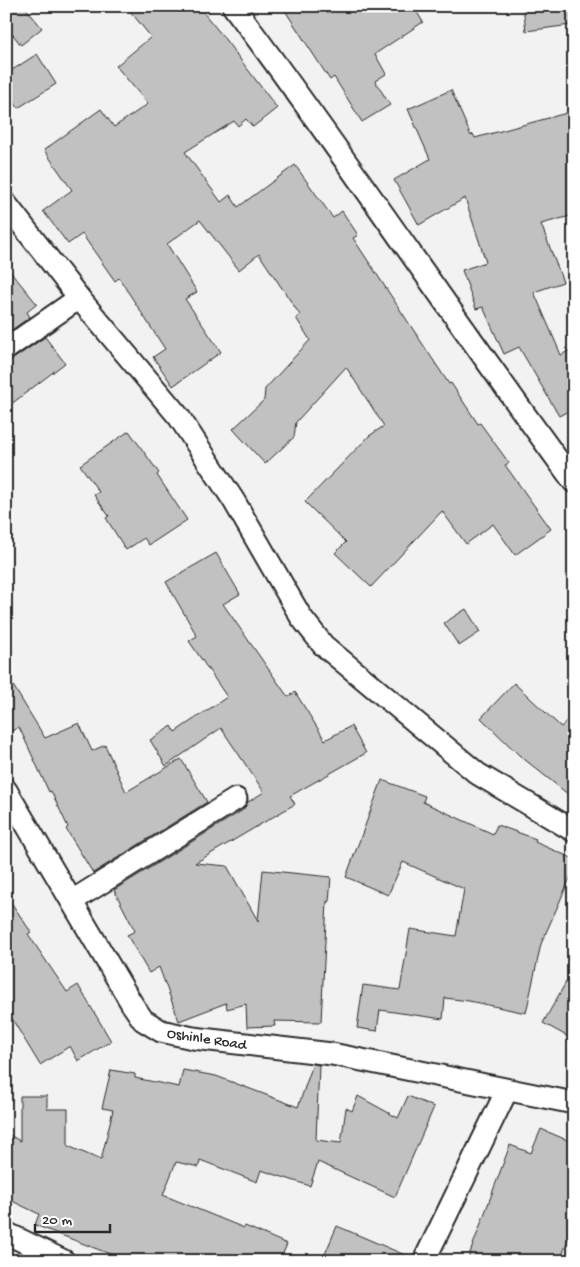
<svg xmlns="http://www.w3.org/2000/svg" width="580" height="1267" viewBox="0 0 580 1267" font-family="'Gochi Hand',sans-serif">
<style>
.building{fill:#c1c1c1;stroke:#2b2b2b}
.lines{fill:none;stroke-linecap:round;stroke-linejoin:round}
.minor-casing{stroke:#2b2b2b;stroke-width:25}
.minor{stroke:#fff;stroke-width:21}
.labels{text-anchor:middle;stroke-width:4;stroke-linejoin:round;paint-order:stroke}
.street-label{font-size:15px;fill:#2b2b2b;stroke:#fff}
</style>
<rect width="100%" height="100%" fill="#f2f2f2"/>
<filter id="ink" filterUnits="userSpaceOnUse"><feTurbulence type="fractalNoise" baseFrequency=".02" numOctaves="2"/><feDisplacementMap in="SourceGraphic" scale="10" xChannelSelector="R" yChannelSelector="G"/><feConvolveMatrix kernelMatrix="1 2 1 2 8 2 1 2 1" color-interpolation-filters="sRGB"/></filter>
<g filter="url(#ink)">
<g class="building">
<polygon points="6,6 24,6 42,28 21,45 6,26"/>
<polygon points="126,6 198,6 221,34 277,108 253,127 246,119 238,126 234,121 185,152 221,202 230,195 238,207 295,165 333,218 342,211 358,235 353,238 418,337 449,384 451,383 478,424 480,423 509,463 505,465 551,529 515,555 493,524 466,544 442,511 371,587 335,553 346,542 305,502 369,436 384,426 346,367 296,422 294,437 265,464 233,429 264,400 265,389 310,340 296,318 300,315 259,254 239,270 200,220 167,244 197,292 185,299 221,352 173,386 153,357 165,349 119,278 115,281 82,234 68,244 43,211 72,190 44,150 101,109 114,127 148,104 116,66 151,37"/>
<polygon points="282,6 413,6 423,22 375,54 386,74 375,81 390,105 362,122 334,77 330,80"/>
<polygon points="523,6 570,6 571,25 526,31"/>
<polygon points="37,54 56,84 18,108 6,90 6,74"/>
<polygon points="451,90 471,136 473,134 475,138 574,111 574,215 541,224 563,282 534,292 561,355 574,348 574,408 559,416 519,347 504,354 483,307 476,309 462,270 486,262 465,198 419,225 394,180 430,159 408,109"/>
<polygon points="6,266 37,304 27,312 30,317 6,334"/>
<polygon points="45,337 65,363 6,408 6,361 13,359"/>
<polygon points="129,431 159,473 157,475 187,520 149,545 144,538 126,550 106,518 109,516 94,495 99,492 80,465"/>
<polygon points="216,553 240,594 223,604 288,697 295,692 325,740 351,726 366,753 290,796 295,804 195,863 227,866 258,921 263,870 331,877 329,902 327,901 321,1022 274,1021 275,1026 247,1027 246,1004 227,1009 226,1003 179,1021 159,967 149,973 127,935 135,931 114,890 243,810 248,802 264,792 221,728 166,766 150,740 172,726 175,732 227,697 189,641 197,636 166,582"/>
<polygon points="466,609 480,632 459,646 444,623"/>
<polygon points="6,674 45,738 79,723 92,751 105,745 126,792 181,759 207,802 93,873 66,829 68,827 51,791 49,792 19,727 6,734"/>
<polygon points="514,683 561,727 574,712 574,799 519,755 481,718"/>
<polygon points="382,780 425,796 423,802 493,834 497,825 536,839 535,842 574,859 574,869 541,944 526,1013 469,1001 445,998 443,1019 380,1010 377,1031 357,1028 363,985 400,990 410,929 456,936 464,889 403,862 388,895 346,877"/>
<polygon points="6,895 31,932 28,934 67,992 78,985 111,1041 78,1061 70,1046 40,1065 6,1009"/>
<polygon points="574,968 574,1040 543,1023"/>
<polygon points="313,1064 319,1065 316,1140 341,1143 346,1108 352,1111 358,1096 398,1118 408,1096 434,1107 395,1197 318,1162 310,1186 261,1170 257,1182 200,1160 199,1167 176,1162 163,1195 244,1228 245,1226 287,1244 280,1261 128,1261 35,1225 39,1214 6,1198 6,1133 20,1141 20,1096 47,1096 47,1109 68,1109 68,1146 101,1160 113,1110 102,1108 111,1070 135,1074 135,1078 179,1087 183,1070 216,1076 298,1107"/>
<polygon points="541,1129 574,1143 574,1224 560,1261 467,1261 510,1145 531,1153"/>
<polygon points="337,1226 412,1258 412,1261 322,1261"/>
</g>
<g class="lines">
<g class="minor-casing">
<g id="minor">
<path d="M233,6C350,162 458,325 574,482"/>
<polyline points="6,204 79,298 179,417 234,501 301,617 323,645 478,774 574,831"/>
<polyline points="6,349 79,298"/>
<polyline points="6,790 132,1004 143,1020 161,1031 193,1038 332,1054 574,1103"/>
<polyline points="72,901 236,799"/>
<polyline points="6,1233 64,1261"/>
<polyline points="424,1261 507,1090"/>
</g>
</g>
<use href="#minor" class="minor"/>
</g>
</g>
<g class="labels">
<g class="street-label">
<text transform="translate(207 1038) rotate(9)" y="5">Oshinle Road</text>
</g>
</g>
<rect width="580" height="1267" fill="none" stroke="#fff" stroke-width="25"/>
<rect x="12" y="12" width="555" height="1242" fill="none" stroke="#2b2b2b" stroke-width="2" filter="url(#ink)"/>
<path d="M35 1224v8h75v-8" fill="none" stroke="#2b2b2b" stroke-width="2.5"/>
<text x="42" y="1224" font-size="15" fill="#2b2b2b" stroke="#ffffff" stroke-width="4" paint-order="stroke">20 m</text>
</svg>
